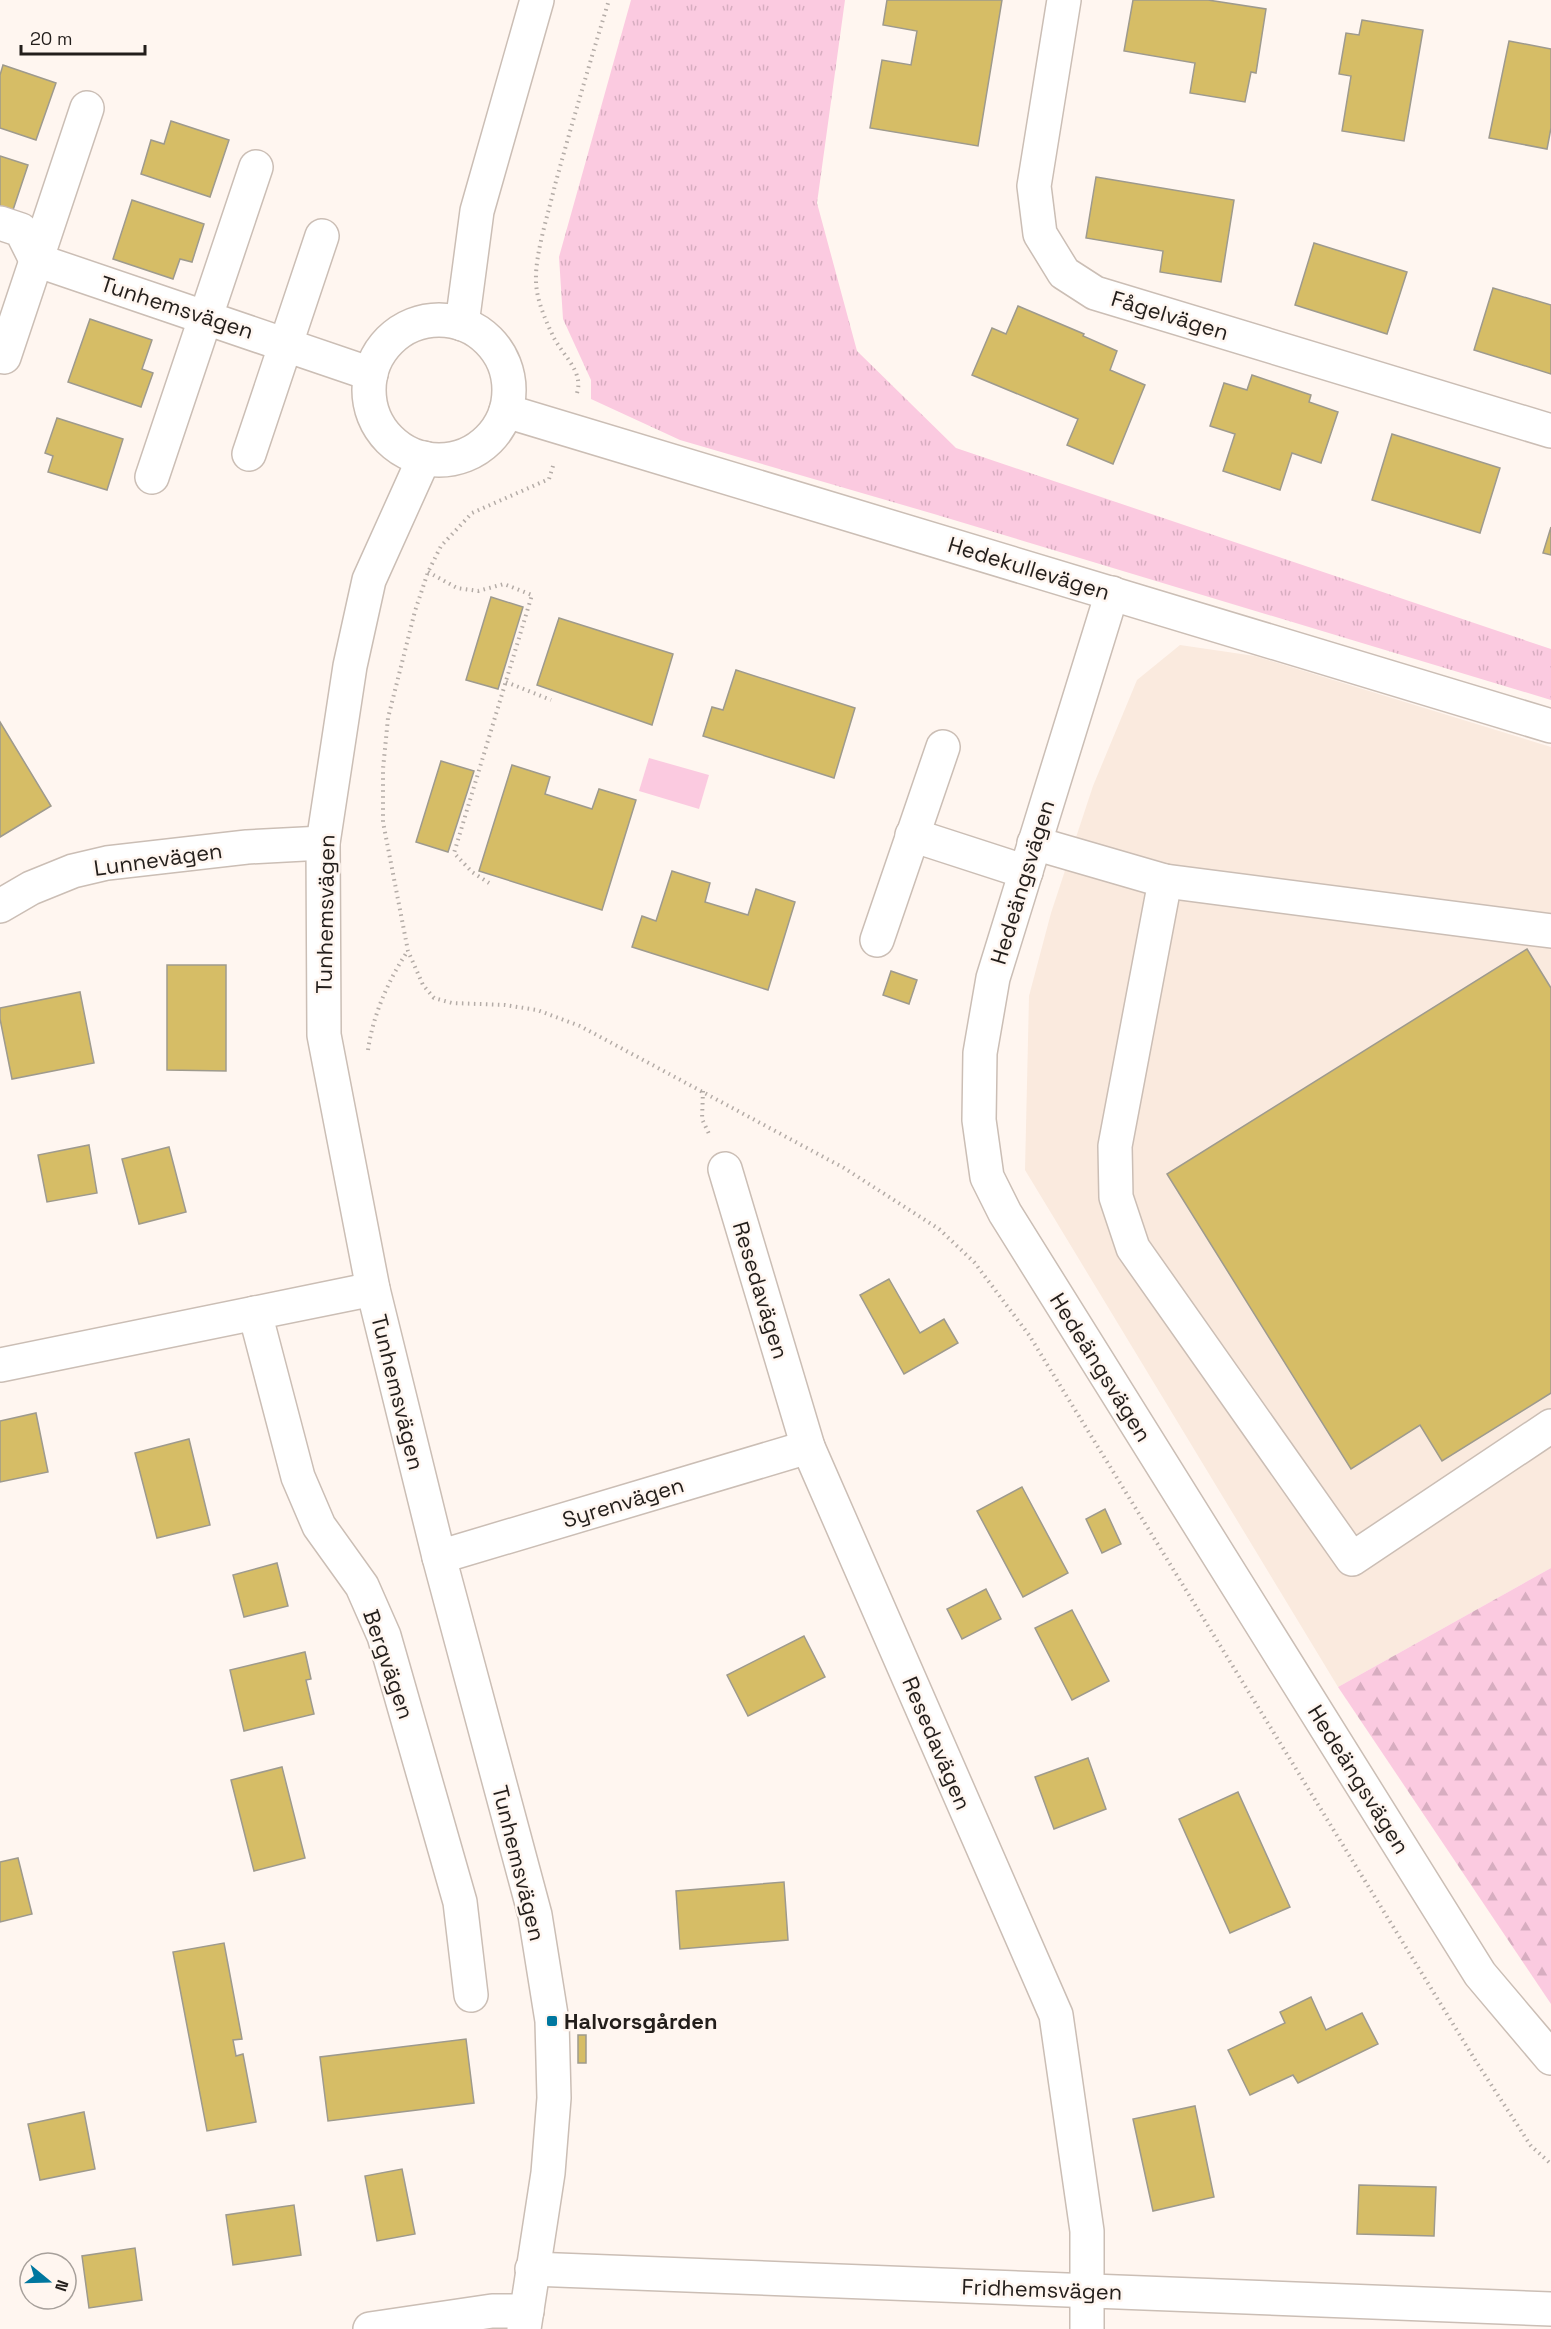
<svg xmlns="http://www.w3.org/2000/svg" width="1551" height="2329" viewBox="0 0 1551 2329" font-family="'Space Grotesk',sans-serif">
<style>
.built{fill:#faeade}
.grass{fill:url(#grass-tufts)}
.forest{fill:url(#forest-firs)}
.park{fill:#fbcae0}
.building{fill:#d6bd66;stroke:#9e9a8d;stroke-width:1.5}
.lines{fill:none;stroke-linecap:round;stroke-linejoin:round}
.minor-casing{stroke:#cbbeb5;stroke-width:36}
.path{stroke:#b4aca7;stroke-width:4;stroke-dasharray:1.5 4.5;stroke-linecap:butt}
.minor{stroke:#fff;stroke-width:33}
.poi-dot{fill:#00779f;stroke:#fff6f0;stroke-width:2}
.labels{text-anchor:middle;stroke-width:5;stroke-linejoin:round;paint-order:stroke}
.street-label{font-size:22px;fill:#231e1b;stroke:#fff6f0}
.poi-label{font-size:22px;font-weight:bold;fill:#231e1b;stroke:#fff6f0;text-anchor:start}
</style>
<defs>
<pattern id="grass-tufts" width="24" height="20" patternUnits="userSpaceOnUse" patternTransform="scale(1.5)"><rect width="24" height="20" fill="#fbcae0"/><path d="M3 7l-1-3M5 7V3M7 7l1-3M15 17l-1-3M17 17v-4M19 17l1-3" fill="none" stroke="#d7adc0"/></pattern>
<pattern id="forest-firs" width="22" height="20" patternUnits="userSpaceOnUse" patternTransform="scale(1.5)"><rect width="22" height="20" fill="#fbcae0"/><path d="M5 1l3.5 6h-7zM16 11l3.5 6h-7z" fill="#d7adc0"/></pattern>
</defs>
<rect width="100%" height="100%" fill="#fff6f0"/>
<polygon class="built" points="1180,645 1255,656 1551,747 1551,1568 1338,1687 1025,1170 1029,996 1051,913 1093,786 1137,680"/>
<polygon class="grass" points="631,0 845,0 817,203 857,351 956,448 1551,649 1551,700 934,514 680,440 591,399 591,380 563,319 559,257"/>
<polygon class="forest" points="1551,1568 1551,2004 1338,1687"/>
<polygon class="park" points="649,758 709,775 699,809 639,791"/>
<g class="building">
<polygon points="887,0 1002,0 978,146 870,128 882,60 911,65 917,31 883,25"/>
<polygon points="1133,0 1208,0 1266,9 1256,73 1251,72 1245,102 1190,93 1195,63 1124,51"/>
<polygon points="1362,20 1423,30 1404,141 1342,131 1351,76 1339,74 1346,33 1359,35"/>
<polygon points="1509,41 1551,49 1551,128 1547,149 1489,138"/>
<polygon points="3,65 56,83 36,140 0,128 0,75"/>
<polygon points="171,121 229,140 210,197 141,174 151,140 164,144"/>
<polygon points="0,156 28,165 9,222 0,219"/>
<polygon points="1096,177 1234,200 1221,282 1160,272 1163,251 1086,238"/>
<polygon points="132,200 204,224 192,262 180,259 173,279 113,259"/>
<polygon points="1314,243 1407,272 1387,334 1295,305"/>
<polygon points="1493,288 1551,305 1551,374 1474,350"/>
<polygon points="1018,306 1084,334 1083,336 1117,351 1110,370 1145,385 1113,464 1067,445 1078,419 972,375 992,328 1006,334"/>
<polygon points="90,319 152,340 142,369 153,373 141,407 68,382"/>
<polygon points="1252,375 1311,395 1309,402 1338,412 1321,463 1292,453 1280,490 1223,471 1235,434 1210,426 1224,383 1247,390"/>
<polygon points="57,418 123,439 107,490 48,472 53,456 45,453"/>
<polygon points="1392,434 1500,468 1480,533 1372,500"/>
<polygon points="1551,527 1551,555 1543,553"/>
<polygon points="491,597 523,607 498,689 466,680"/>
<polygon points="559,618 673,654 652,725 537,685"/>
<polygon points="736,670 855,708 834,778 703,736 712,707 723,710"/>
<polygon points="0,722 51,806 0,837"/>
<polygon points="441,761 474,771 448,852 416,842"/>
<polygon points="512,765 550,777 545,794 592,809 599,789 636,800 602,910 479,871"/>
<polygon points="672,871 710,883 705,902 748,915 756,889 795,902 768,990 632,947 642,916 656,921"/>
<polygon points="1527,949 1551,988 1551,1393 1442,1461 1420,1425 1351,1469 1167,1174"/>
<polygon points="167,965 226,965 226,1071 167,1070"/>
<polygon points="891,971 917,980 909,1004 883,995"/>
<polygon points="80,992 94,1063 12,1079 0,1019 0,1008"/>
<polygon points="89,1145 97,1193 47,1202 38,1155"/>
<polygon points="169,1147 186,1212 139,1224 122,1159"/>
<polygon points="889,1279 920,1333 944,1319 958,1343 904,1374 860,1295"/>
<polygon points="36,1413 48,1472 0,1482 0,1421"/>
<polygon points="189,1439 210,1525 157,1538 135,1453"/>
<polygon points="1022,1487 1068,1573 1023,1597 977,1511"/>
<polygon points="1105,1509 1121,1544 1102,1553 1086,1519"/>
<polygon points="277,1563 288,1606 244,1617 233,1575"/>
<polygon points="986,1589 1001,1619 962,1639 947,1609"/>
<polygon points="1072,1610 1109,1681 1072,1700 1035,1628"/>
<polygon points="804,1636 825,1677 748,1716 727,1675"/>
<polygon points="305,1652 311,1679 306,1680 314,1714 244,1731 230,1670"/>
<polygon points="1088,1758 1106,1809 1054,1829 1035,1777"/>
<polygon points="282,1767 305,1858 254,1871 231,1780"/>
<polygon points="1238,1792 1290,1907 1230,1933 1179,1819"/>
<polygon points="18,1858 32,1914 0,1922 0,1862"/>
<polygon points="784,1882 788,1940 680,1949 676,1891"/>
<polygon points="224,1943 242,2039 233,2040 236,2056 243,2054 256,2122 207,2131 173,1952"/>
<polygon points="1311,1997 1326,2030 1362,2013 1378,2044 1298,2083 1293,2075 1250,2095 1228,2050 1285,2023 1280,2012"/>
<rect x="578" y="2035" width="8" height="28"/>
<polygon points="466,2039 474,2103 328,2121 320,2057"/>
<polygon points="1195,2106 1214,2197 1153,2211 1133,2119"/>
<polygon points="84,2112 95,2169 40,2180 28,2124"/>
<polygon points="402,2169 415,2234 377,2241 365,2176"/>
<polygon points="1359,2185 1436,2187 1434,2236 1357,2234"/>
<polygon points="294,2205 301,2255 233,2265 226,2215"/>
<polygon points="135,2248 142,2300 89,2308 82,2256"/>
</g>
<g class="lines">
<g class="minor-casing">
<g id="minor">
<polyline points="1064,0 1034,186 1040,234 1064,273 1095,293 1551,431"/>
<polyline points="0,223 21,230 36,260 371,374"/>
<circle cx="439" cy="390" r="70"/>
<polyline points="462,324 477,211 537,0"/>
<polyline points="4,357 87,108"/>
<polyline points="506,411 1551,726"/>
<polyline points="249,454 322,236"/>
<polyline points="424,458 369,580 350,666 323,843 324,1035 373,1289 439,1557 535,1915 552,2021 554,2098 548,2173 524,2329"/>
<polyline points="152,477 256,167"/>
<polyline points="1112,593 993,978 980,1053 979,1120 987,1177 1005,1213 1480,1974 1551,2058"/>
<polyline points="912,835 1026,872"/>
<polyline points="1034,843 1165,881 1115,1146 1116,1197 1133,1248 1352,1559 1551,1426"/>
<polyline points="1165,881 1551,931"/>
<polyline points="0,906 31,888 73,871 107,863 247,847 323,843"/>
<polyline points="877,940 943,747"/>
<polyline points="725,1169 808,1447 1056,2015 1087,2231 1087,2329"/>
<polyline points="255,1313 298,1477 319,1526 362,1586 384,1636 460,1902 471,1995"/>
<polyline points="0,1365 373,1289"/>
<polyline points="439,1557 808,1447"/>
<polyline points="532,2269 1551,2309"/>
<polyline points="370,2329 492,2311 527,2311"/>
</g>
</g>
<g class="path">
<path d="M577,393C584,371 562,355 553,336C545,319 536,299 536,280C535,254 549,211 555,185C572,123 590,62 609,0"/>
<polyline points="553,466 549,479 472,513 441,546 428,572 415,611 388,718 383,769 383,822 408,951 423,985 434,998 452,1003 505,1005 537,1010 580,1026 844,1168 939,1229 974,1262 1029,1335 1477,2063 1531,2146 1551,2164"/>
<polyline points="428,572 457,588 478,591 504,584 532,595 454,853 472,872 489,883"/>
<polyline points="506,682 551,700"/>
<path d="M368,1050C373,1015 388,981 407,952"/>
<polyline points="703,1091 702,1119 710,1136"/>
</g>
<use href="#minor" class="minor"/>
</g>
<rect class="poi-dot" x="546" y="2015" width="12" height="12" rx="3"/>
<g class="labels">
<g class="street-label">
<text transform="translate(177 307) rotate(18)" y="8">Tunhemsvägen</text>
<text transform="translate(1170 315) rotate(17)" y="8">Fågelvägen</text>
<text transform="translate(1029 568) rotate(17)" y="8">Hedekullevägen</text>
<text transform="translate(158 859) rotate(-8)" y="8">Lunnevägen</text>
<text transform="translate(1022 882) rotate(-73)" y="8">Hedeängsvägen</text>
<text transform="translate(325 914) rotate(-89)" y="8">Tunhemsvägen</text>
<text transform="translate(761 1290) rotate(73)" y="8">Resedavägen</text>
<text transform="translate(1101 1367) rotate(58)" y="8">Hedeängsvägen</text>
<text transform="translate(398 1392) rotate(76)" y="8">Tunhemsvägen</text>
<text transform="translate(623 1502) rotate(-17)" y="8">Syrenvägen</text>
<text transform="translate(389 1664) rotate(71)" y="8">Bergvägen</text>
<text transform="translate(937 1743) rotate(67)" y="8">Resedavägen</text>
<text transform="translate(1359 1779) rotate(58)" y="8">Hedeängsvägen</text>
<text transform="translate(519 1863) rotate(76)" y="8">Tunhemsvägen</text>
<text transform="translate(1042 2289) rotate(2)" y="8">Fridhemsvägen</text>
</g>
<g class="poi-label">
<text x="564" y="2029">Halvorsgården</text>
</g>
</g>
<g transform="translate(48 2281) rotate(109)"><circle r="28" fill="#fff6f0" stroke="#a7a09b" stroke-width="1.5"/>
<path d="M0-4.5L10 22L0 15L-10 22Z" fill="#00779f"/>
<text y="-9" font-size="16" font-weight="bold" text-anchor="middle" fill="#231e1b">N</text>
</g>
<path d="M21 45v9h124v-9" fill="none" stroke="#231e1b" stroke-width="3"/>
<text x="30" y="45" font-size="18" fill="#231e1b" stroke="#fff6f0" stroke-width="4.5" paint-order="stroke">20 m</text>
</svg>
